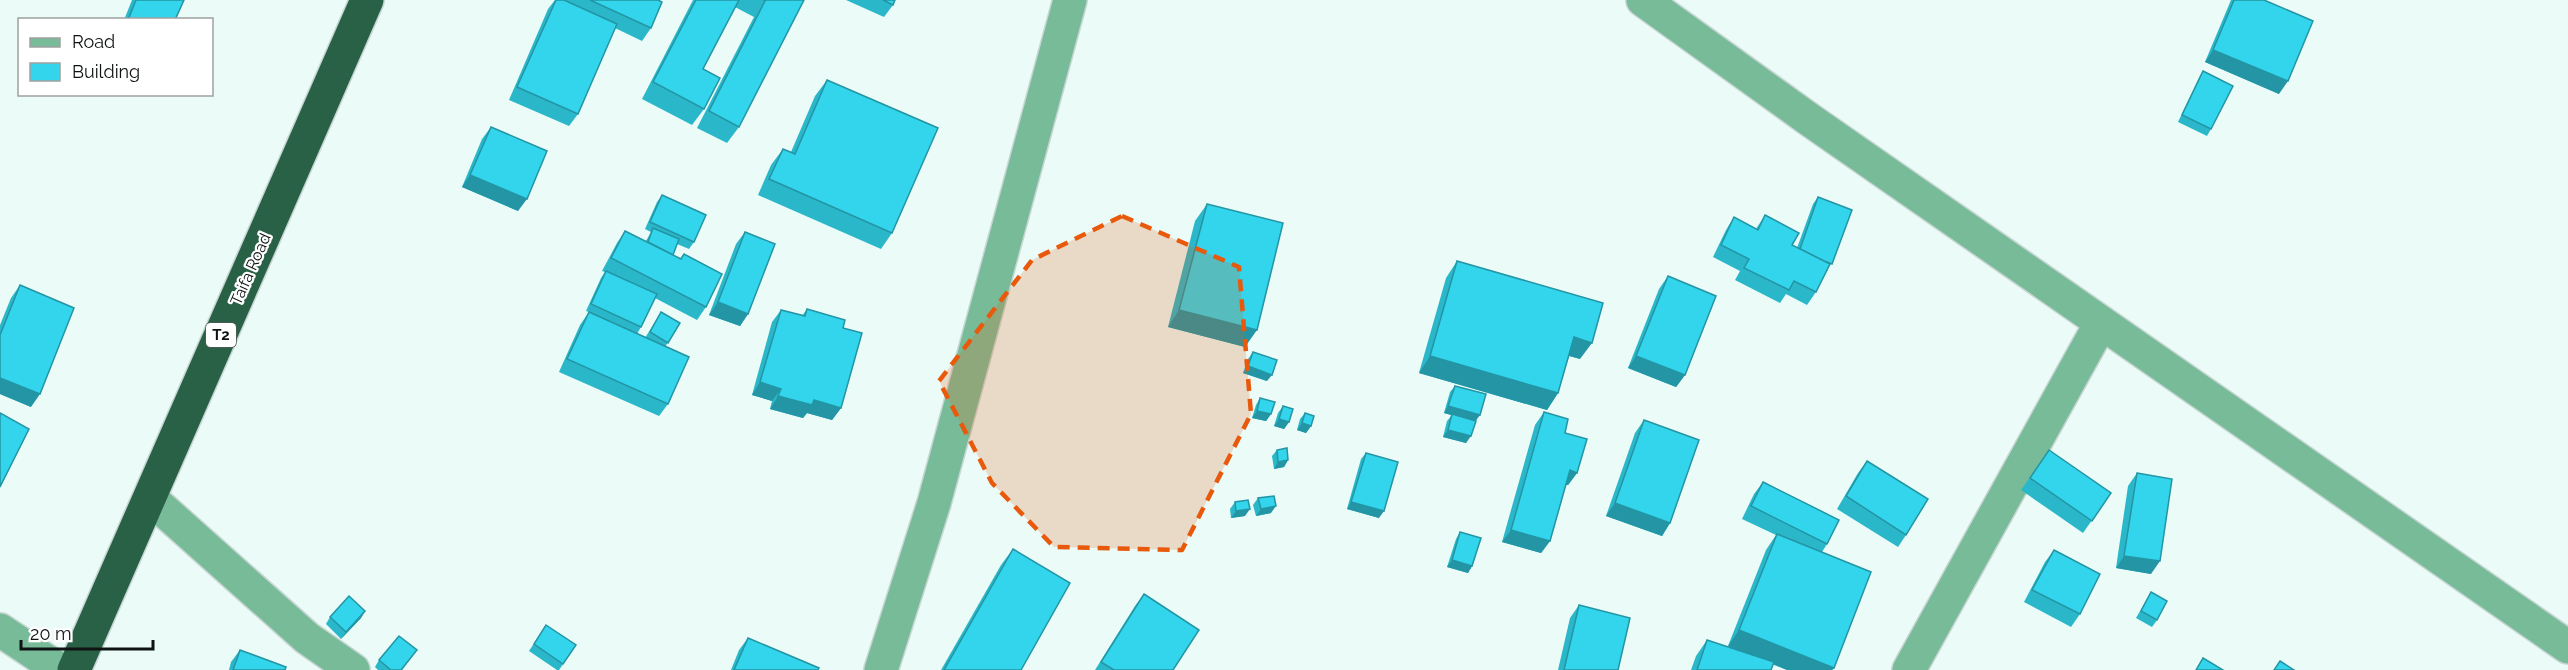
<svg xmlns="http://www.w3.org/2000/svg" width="2568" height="670" viewBox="0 0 2568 670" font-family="Raleway,sans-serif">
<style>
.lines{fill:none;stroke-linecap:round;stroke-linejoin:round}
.street-casing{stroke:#c7d6d3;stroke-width:36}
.highway-casing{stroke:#c7d6d3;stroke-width:36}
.street{stroke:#78bb98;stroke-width:33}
.highway{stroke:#286146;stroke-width:33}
.wall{fill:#2bb7ca}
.shaded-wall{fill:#2395a4}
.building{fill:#32d5eb;stroke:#2395a4;stroke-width:1.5}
.marked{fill:#e8590c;fill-opacity:0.2;stroke:#e8590c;stroke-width:4.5;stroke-dasharray:12 8;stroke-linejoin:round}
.labels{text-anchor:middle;stroke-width:4.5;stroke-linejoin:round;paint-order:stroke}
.shield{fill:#fff;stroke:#565a5a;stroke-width:1.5}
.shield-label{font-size:15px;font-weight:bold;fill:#0e1413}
.street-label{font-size:16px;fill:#0e1413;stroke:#fff}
</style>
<rect width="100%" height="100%" fill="#eafbf8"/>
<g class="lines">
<g class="street-casing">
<g id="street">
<polyline points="1643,0 1810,120 2568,647"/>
<polyline points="150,498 307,638 353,670"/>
<polyline points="0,630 60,670"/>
<polyline points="881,670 934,503 1070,0"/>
<polyline points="1909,670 2101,323"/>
</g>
</g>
<g class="highway-casing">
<polyline id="highway" points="74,670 367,0"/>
</g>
<use href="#street" class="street"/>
<use href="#highway" class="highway"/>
</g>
<g class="wall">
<polygon points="132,0 184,0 175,20 124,20"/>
<polygon points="555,0 659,0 651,28 642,41 615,28 578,114 569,126 509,100 548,9"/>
<polygon points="693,0 804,0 739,127 727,143 697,128 754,17 735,7 703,69 704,109 692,125 642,99"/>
<polygon points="846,0 895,0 893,5 884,17"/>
<polygon points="2231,0 2264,0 2279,94 2205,62"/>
<polygon points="2203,71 2211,129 2207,136 2178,122 2199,78"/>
<polygon points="827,80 892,233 881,249 758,195 771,165 783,149 791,152 815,96"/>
<polygon points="491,127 518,211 462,187 482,139"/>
<polygon points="662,195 694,242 689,249 677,244 673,255 680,259 684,254 706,307 697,320 655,298 641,327 637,334 645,338 661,312 680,323 665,347 668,404 659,416 559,372 580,325 589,312 586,311 601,278 605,272 602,271 617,243 625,231 646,241 651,232 645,229 657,202"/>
<polygon points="1818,197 1828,271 1827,270 1816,292 1807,305 1786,294 1780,303 1735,280 1740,271 1713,257 1726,230 1734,217 1756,229 1765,215 1792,245 1797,248 1813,204"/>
<polygon points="1207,204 1245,347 1168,327 1195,221"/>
<polygon points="745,232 748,314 740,326 709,315 736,244"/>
<polygon points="1457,261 1580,359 1569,356 1558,393 1547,410 1419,373 1446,278"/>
<polygon points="1668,276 1685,375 1676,387 1628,368 1659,289"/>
<polygon points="20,285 31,407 0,394 0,325 11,298"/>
<polygon points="807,309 843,328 841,408 832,420 807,413 803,418 770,409 772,401 752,395 772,322 781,310 802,316"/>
<polygon points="1253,352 1267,381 1243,373 1248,359"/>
<polygon points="1455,386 1476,421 1466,443 1443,437 1447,421 1452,415 1444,413 1450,392"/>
<polygon points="1260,398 1271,414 1266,421 1252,418 1256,405"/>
<polygon points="1283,406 1289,422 1284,429 1274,426 1278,413"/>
<polygon points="1544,412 1577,473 1568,485 1566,485 1550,541 1541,553 1502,542 1535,425"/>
<polygon points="1305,413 1311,426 1306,433 1297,430 1300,419"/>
<polygon points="1644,420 1670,523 1662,536 1606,516 1635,433"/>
<polygon points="1277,450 1288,460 1284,467 1274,469 1272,456"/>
<polygon points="2049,450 2111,493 2083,533 2021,490"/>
<polygon points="1366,453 1379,518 1347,509 1361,459"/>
<polygon points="1867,461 1906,535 1898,547 1837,509 1858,473"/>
<polygon points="2137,473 2151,574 2116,568 2128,486"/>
<polygon points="1763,482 1827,544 1822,552 1834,668 1832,670 1787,670 1773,664 1771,670 1691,670 1696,656 1707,640 1735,649 1728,646 1766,550 1776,535 1742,519 1754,494"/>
<polygon points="1258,498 1271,513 1256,516 1253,505"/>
<polygon points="1235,502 1245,516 1231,518 1230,509"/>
<polygon points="1460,532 1472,566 1468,573 1447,567 1456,539"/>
<polygon points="1013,549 1021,670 941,670 1001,565"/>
<polygon points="2054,550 2080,614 2071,627 2024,602 2045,562"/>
<polygon points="2151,592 2157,620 2152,627 2136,618"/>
<polygon points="1144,594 1173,670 1095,670 1135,606"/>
<polygon points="1579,605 1618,670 1558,670 1570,618"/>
<polygon points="365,611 361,618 341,639 326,624 330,617"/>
<polygon points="546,625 576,645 559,670 557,670 529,651"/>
<polygon points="748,638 818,670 731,670 739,650"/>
<polygon points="240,650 285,670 229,670 231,662"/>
<polygon points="417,650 402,670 378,670 375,667 379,660"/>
</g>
<g class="shaded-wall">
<polygon points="2213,50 2288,81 2279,94 2205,62"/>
<polygon points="470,175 527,199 518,211 462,187"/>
<polygon points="718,302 748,314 740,326 709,315"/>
<polygon points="1179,310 1257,330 1245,347 1168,327"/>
<polygon points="1574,337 1592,343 1580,359 1563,354"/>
<polygon points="1430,356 1558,393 1547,410 1419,373"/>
<polygon points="1636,356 1685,375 1676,387 1628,368"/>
<polygon points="1248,366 1272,375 1267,381 1243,373"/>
<polygon points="0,378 40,394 31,407 0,394"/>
<polygon points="760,382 781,389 772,401 752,395"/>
<polygon points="778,396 814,400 841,408 832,420 807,413 803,418 770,409"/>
<polygon points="1448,406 1480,415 1475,422 1444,413"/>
<polygon points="1257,411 1271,414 1266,421 1252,418"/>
<polygon points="1279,419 1289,422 1284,429 1274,426"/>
<polygon points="1302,423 1311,426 1306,433 1297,430"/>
<polygon points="1448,430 1471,436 1466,443 1443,437"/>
<polygon points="1288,460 1284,467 1274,469 1278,462"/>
<polygon points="1570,470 1577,473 1568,485 1561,483"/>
<polygon points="1351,502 1384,511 1379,518 1347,509"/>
<polygon points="1615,503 1670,523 1662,536 1606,516"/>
<polygon points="1276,506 1271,513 1256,516 1261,509"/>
<polygon points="1250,509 1245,516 1231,518 1236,511"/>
<polygon points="1511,530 1550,541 1541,553 1502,542"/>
<polygon points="2124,556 2160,561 2151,574 2116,568"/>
<polygon points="1452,560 1472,566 1468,573 1447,567"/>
<polygon points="365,611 361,618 341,639 346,632"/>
<polygon points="1739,630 1834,668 1832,670 1787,670 1728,646"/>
</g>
<g class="building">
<polygon points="136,0 184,0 175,20 128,20"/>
<polygon points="556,0 564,0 617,24 578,114 517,87"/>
<polygon points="590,0 658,0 662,2 651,28"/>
<polygon points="696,0 739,0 703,69 720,78 704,109 653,82"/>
<polygon points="764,0 804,0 739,127 709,111 765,1"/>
<polygon points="883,0 895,0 893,5"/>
<polygon points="2234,0 2264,0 2313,21 2288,81 2213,50"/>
<polygon points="2203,71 2233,86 2211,129 2182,115"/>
<polygon points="827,80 938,128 892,233 769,179 783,149 795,154"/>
<polygon points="491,127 547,151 527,199 470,175"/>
<polygon points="662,195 706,215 694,242 650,222"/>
<polygon points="1818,197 1852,210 1832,264 1824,261 1800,249"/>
<polygon points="1207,204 1283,223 1257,330 1179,310"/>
<polygon points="1765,215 1799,233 1792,245 1830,264 1816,292 1794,281 1789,290 1744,268 1749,259 1721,245 1734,217 1758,230"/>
<polygon points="653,228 679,239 673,255 648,242"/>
<polygon points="625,231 681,259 684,254 722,274 706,307 611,258"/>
<polygon points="745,232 775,244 748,314 718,302"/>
<polygon points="1457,261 1603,303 1592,343 1574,337 1558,393 1430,356"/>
<polygon points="606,271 657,294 641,327 591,304"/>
<polygon points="1668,276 1716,296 1685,375 1636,356"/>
<polygon points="20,285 74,308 40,394 0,378 0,335"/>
<polygon points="807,309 845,320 843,328 862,333 841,408 814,400 812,405 778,396 781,389 760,382 781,310 805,316"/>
<polygon points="589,312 689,357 668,404 567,359"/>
<polygon points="661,312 680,323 668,343 650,332"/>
<polygon points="1253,352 1277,360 1272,375 1248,366"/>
<polygon points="1455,386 1486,394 1480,415 1448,406"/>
<polygon points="1260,398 1275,402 1271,414 1257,411"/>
<polygon points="1283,406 1293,409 1289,422 1279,419"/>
<polygon points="1544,412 1568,419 1565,433 1587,439 1577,473 1570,470 1550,541 1511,530"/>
<polygon points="0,413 29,429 0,487"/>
<polygon points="1305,413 1314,416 1311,426 1302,423"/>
<polygon points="1452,414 1476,421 1471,436 1448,430"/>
<polygon points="1644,420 1699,440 1670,523 1615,503"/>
<polygon points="1287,448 1288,460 1278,462 1277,450"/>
<polygon points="2049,450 2111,493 2092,521 2030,478"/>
<polygon points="1366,453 1398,462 1384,511 1351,502"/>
<polygon points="1867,461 1928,499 1906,535 1846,496"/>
<polygon points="2137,473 2172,479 2160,561 2124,556"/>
<polygon points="1763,482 1839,520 1827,544 1751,506"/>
<polygon points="1274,496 1276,506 1261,509 1258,498"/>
<polygon points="1248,500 1250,509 1236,511 1235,502"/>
<polygon points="1460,532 1481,538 1472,566 1452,560"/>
<polygon points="1777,534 1871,572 1834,668 1739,630"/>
<polygon points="1013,549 1070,583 1021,670 944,670"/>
<polygon points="2054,550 2100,574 2080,614 2032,590"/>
<polygon points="2151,592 2167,601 2157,620 2141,611"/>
<polygon points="1144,594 1199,630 1173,670 1114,670 1101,662"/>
<polygon points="349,596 365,611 346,632 330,617"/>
<polygon points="1579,605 1630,618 1618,670 1564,670"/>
<polygon points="546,625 576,645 563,664 534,644"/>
<polygon points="399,636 417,650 401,670 391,670 379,660"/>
<polygon points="748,638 819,668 818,670 734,670"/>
<polygon points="1707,640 1774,662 1771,670 1697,670"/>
<polygon points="240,650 286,667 285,670 233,670"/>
<polygon points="2203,658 2223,670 2196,670"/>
<polygon points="2280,661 2294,670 2274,670"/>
</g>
<path class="marked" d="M1122,216L1239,267L1251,414L1182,550L1054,547L992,483L939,381L1032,260Z"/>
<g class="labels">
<rect class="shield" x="206" y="323" width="30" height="24" rx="4.5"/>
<g class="shield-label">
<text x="221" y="340">T2</text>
</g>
<g class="street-label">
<text transform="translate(250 269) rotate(-66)" y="6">Taifa Road</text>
</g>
</g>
<rect x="18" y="18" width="195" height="78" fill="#ffffff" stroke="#9fa1a1" stroke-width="1.5"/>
<rect x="30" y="38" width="30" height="9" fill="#78bb98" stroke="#9fa1a1" stroke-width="1.5"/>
<text x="72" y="48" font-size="18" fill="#0e1413">Road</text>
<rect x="30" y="63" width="30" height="18" fill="#32d5eb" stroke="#9fa1a1" stroke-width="1.5"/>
<text x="72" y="78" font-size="18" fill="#0e1413">Building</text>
<path d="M21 640v9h132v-9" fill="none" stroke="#0e1413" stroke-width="3"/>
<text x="30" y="640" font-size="18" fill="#0e1413" stroke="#ffffff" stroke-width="4.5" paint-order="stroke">20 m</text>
</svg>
